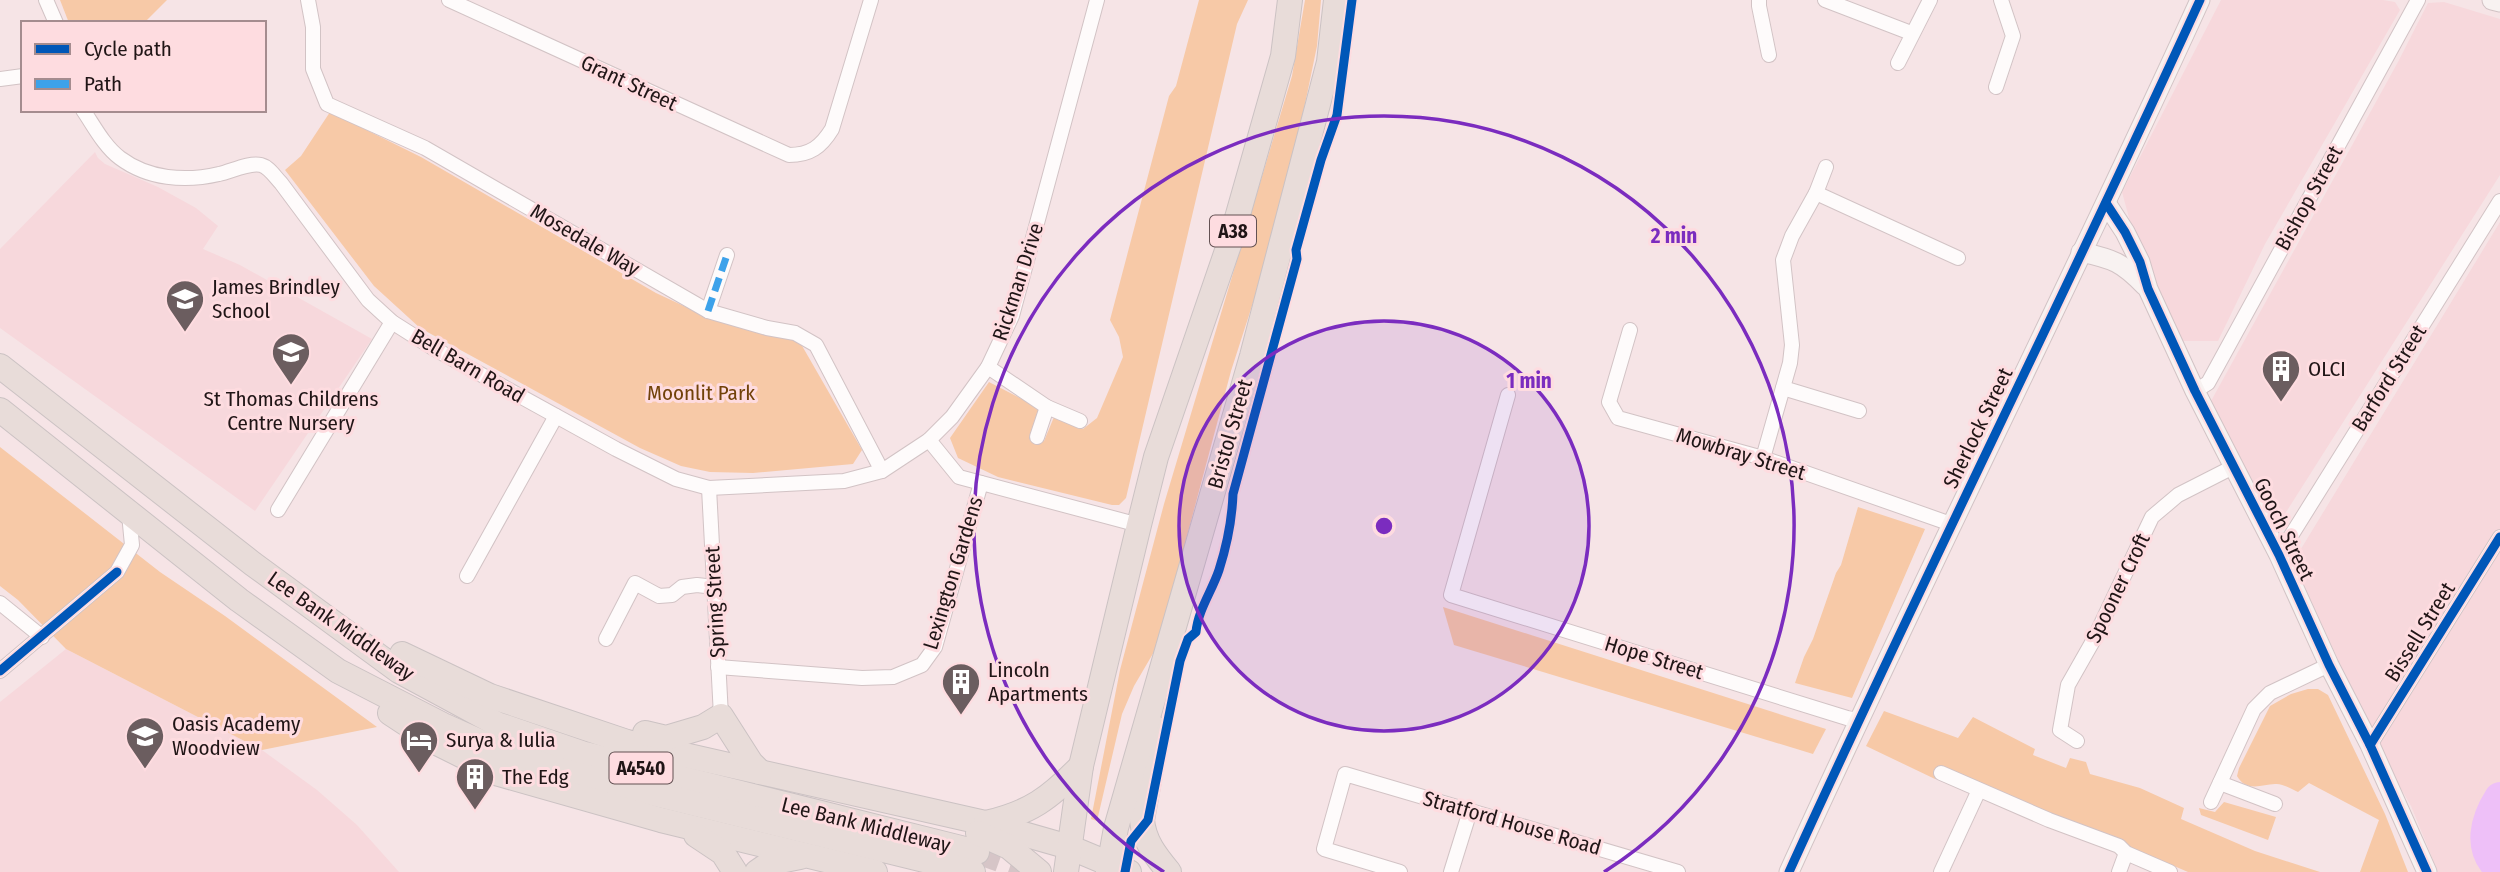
<svg xmlns="http://www.w3.org/2000/svg" width="2500" height="872" viewBox="0 0 2500 872" font-family="'Fira Sans Condensed',sans-serif">
<style>
.built{fill:#f7d8dc}
.green{fill:#f7c9a7}
.water{fill:#eec0f8}
.lines{fill:none;stroke-linecap:round;stroke-linejoin:round}
.river{stroke:#eec0f8;stroke-width:32}
.highway-tunnel{stroke:#d6c5c7;stroke-width:24;stroke-dasharray:24 12;stroke-linecap:butt}
.street-casing{stroke:#d2c3c5;stroke-width:16}
.secondary-casing{stroke:#d2c3c5;stroke-width:21}
.highway-casing{stroke:#cbc2c3;stroke-width:26}
.street{stroke:#fefbfb;stroke-width:14}
.secondary{stroke:#f8f2f1;stroke-width:19}
.highway{stroke:#e8dcd9;stroke-width:24}
.quiet{stroke:#3da2ea;stroke-width:7;stroke-dasharray:14 7;stroke-linecap:butt}
.cycleway-casing{stroke:#fedce0;stroke-width:13}
.cycleway{stroke:#0057b8;stroke-width:9}
.ring{fill:none;stroke:#7b2cbf;stroke-width:3.5}
.labels{text-anchor:middle;stroke-width:6;stroke-linejoin:round;paint-order:stroke}
.shield{fill:#fedce0;stroke:#635153;stroke-width:2}
.shield-label{font-size:19px;font-weight:bold;fill:#201516}
.street-label{font-size:21px;fill:#201516;stroke:#fedce0}
.poi-label{font-size:21px;fill:#201516;stroke:#fedce0;text-anchor:start}
.park-label{font-size:21px;fill:#714209;stroke:#fedce0}
.centre{fill:#7b2cbf;stroke:#fedce0;stroke-width:3.5}
.ring-label{font-size:21px;text-anchor:middle;font-weight:bold;fill:#7b2cbf;stroke:#fedce0;stroke-width:6;stroke-linejoin:round;paint-order:stroke}
</style>
<rect width="100%" height="100%" fill="#f6e4e6"/>
<g class="built">
<polygon points="2221,0 2383,0 2395,2 2400,10 2265,244 2218,341 2183,341 2138,251 2122,192"/>
<polygon points="2444,2 2500,19 2500,175 2276,528 2211,401 2398,62 2428,3"/>
<polygon points="95,152 98,158 105,164 158,187 196,208 218,226 203,249 240,265 372,339 255,511 0,328 0,249"/>
<polygon points="2500,222 2500,867 2493,872 2438,872 2411,806 2392,773 2354,694 2293,562"/>
<polygon points="66,649 262,750 317,790 357,825 399,872 0,872 0,702"/>
</g>
<g class="green">
<polygon points="60,0 167,0 144,23 69,23"/>
<polygon points="1199,0 1248,0 1237,24 1126,498 1119,505 1112,505 998,477 958,458 950,438 989,382 1039,408 1032,435 1044,441 1054,417 1083,429 1097,418 1123,357 1119,337 1110,320 1169,96 1176,86"/>
<polygon points="1305,0 1321,0 1317,46 1305,104 1270,250 1231,371 1158,645 1134,686 1122,714 1097,821 1091,819 1120,670 1164,504 1292,76"/>
<polygon points="330,112 421,157 656,293 701,314 795,339 801,344 862,450 853,464 753,473 710,472 681,466 640,448 420,328 374,286 285,170 301,156"/>
<polygon points="0,447 160,572 225,616 377,727 262,750 66,649 18,600 0,586"/>
<polygon points="1858,507 1925,529 1852,698 1795,683 1804,657 1813,639 1836,573 1841,565"/>
<polygon points="1443,607 1826,729 1813,754 1454,645"/>
<path d="M2308,689H2318L2328,695L2385,814L2408,872H2360L2379,820L2309,783L2298,792C2292,789 2282,783 2275,784C2261,785 2246,792 2237,776L2239,768L2270,706L2291,694Z"/>
<polygon points="1884,711 1958,738 1973,717 2035,749 2033,755 2066,768 2070,758 2086,762 2090,774 2140,788 2184,808 2181,819 2255,851 2320,872 2188,872 1942,766 1935,779 1866,746"/>
<polygon points="2224,802 2276,817 2268,840 2201,815 2199,808 2215,812"/>
</g>
<path class="water" d="M2481,806L2500,820L2498,833L2500,872H2488C2473,851 2470,829 2481,806Z"/>
<g class="lines">
<path class="river" d="M2500,798C2486,820 2478,848 2500,868"/>
<polyline class="highway-tunnel" points="977,852 1033,872"/>
<g class="street-casing">
<g id="street">
<polyline points="46,0 56,23"/>
<polyline points="308,0 313,27 313,69 327,104 425,148 708,311 767,328 795,333 816,345 882,471"/>
<path d="M449,0L789,155C810,155 821,147 832,129L871,0"/>
<polyline points="1759,0 1759,6 1769,55"/>
<polyline points="1825,0 1911,33"/>
<polyline points="1898,63 1930,0"/>
<polyline points="0,79 23,76"/>
<polyline points="1996,87 2013,36 2001,0"/>
<path d="M83,110C94,126 104,146 120,158C148,179 185,182 219,174C230,172 249,162 261,165C269,167 275,177 281,183L368,300L392,322L433,348L616,449L676,479L709,488L844,481L882,471L929,440L952,417L988,367L1012,316L1097,0"/>
<polyline points="1816,193 1958,258"/>
<polyline points="708,311 727,255"/>
<polyline points="1630,330 1609,402 1618,418 1763,458 1951,524"/>
<polyline points="988,367 1047,407 1080,421"/>
<polyline points="1783,388 1859,411"/>
<polyline points="2195,391 2208,383 2418,0"/>
<polyline points="1508,395 1451,595 1847,718 1858,720"/>
<polyline points="1037,437 1047,407"/>
<polyline points="929,440 959,477 1139,525"/>
<polyline points="1763,458 1790,363 1792,345 1783,260 1792,236 1816,193 1826,167"/>
<polyline points="709,488 721,716"/>
<polyline points="278,510 392,322"/>
<polyline points="2279,555 2500,201"/>
<polyline points="467,576 556,416"/>
<polyline points="0,603 42,637"/>
<polyline points="606,639 635,583 659,596 672,595 682,587 697,585 714,587"/>
<polyline points="718,667 862,678 893,677 922,665 935,647 981,483"/>
<polyline points="0,671 117,572 132,545 129,514"/>
<polyline points="2077,741 2060,730 2068,685 2093,641 2152,517 2178,495 2233,467"/>
<polyline points="2370,745 2500,537"/>
<polyline points="1941,773 2049,820 2119,846 2126,853 2170,872"/>
<polyline points="2220,783 2275,804"/>
<polyline points="2211,802 2254,709 2270,693 2329,665"/>
<polyline points="1400,872 1324,849 1345,774 1678,872"/>
<polyline points="1451,872 1470,811"/>
<polyline points="1941,872 1979,790"/>
<polyline points="2119,872 2126,853"/>
</g>
</g>
<g class="secondary-casing">
<g id="secondary">
<polyline points="2492,0 2500,2"/>
<polyline points="2106,203 2125,232 2140,262 2148,289 2195,391 2279,555 2329,665 2370,745 2427,872"/>
<path d="M2081,252C2113,259 2122,262 2145,286"/>
<path d="M1789,872C1922,579 2067,292 2200,0"/>
</g>
</g>
<g class="highway-casing">
<g id="highway">
<polyline points="0,366 253,564 399,671 497,724 585,754 977,852"/>
<polyline points="0,410 239,600 338,671 443,725 494,748 566,772 973,872"/>
<polyline points="402,654 490,696 627,742 985,823 1069,847 1129,872"/>
<polyline points="390,713 431,740 499,774 661,820 875,872"/>
<path d="M1158,729L1142,820C1144,841 1155,855 1169,872"/>
<polyline points="645,733 666,738 703,727 721,716 751,763 760,772"/>
<path d="M986,823C1030,813 1050,798 1081,766"/>
<polyline points="978,833 1009,847 1039,872"/>
<polyline points="696,835 723,853 735,872"/>
<polyline points="757,872 770,863 800,857"/>
<polyline points="1066,872 1081,766 1139,525 1156,457 1231,239 1283,56 1290,0"/>
<polyline points="1108,872 1116,828 1252,356 1329,62 1336,0"/>
</g>
</g>
<use href="#street" class="street"/>
<use href="#secondary" class="secondary"/>
<use href="#highway" class="highway"/>
<polyline class="quiet" points="708,311 727,255"/>
<g class="cycleway-casing">
<g id="cycleway">
<polyline points="2106,203 2125,232 2140,262 2148,289 2195,391 2279,555 2329,665 2370,745 2427,872"/>
<polyline points="0,671 117,572"/>
<polyline points="2370,745 2500,537"/>
<path d="M1125,872L1131,841L1148,820L1180,661L1188,639L1196,632C1198,610 1212,591 1219,570C1227,545 1232,520 1233,494L1297,259L1296,250L1321,160L1337,115L1352,0"/>
<path d="M1789,872C1922,579 2067,292 2200,0"/>
</g>
</g>
<use href="#cycleway" class="cycleway"/>
</g>
<circle cx="1384" cy="526" r="205" fill="#7b2cbf" fill-opacity=".12"/>
<g class="ring">
<circle cx="1384" cy="526" r="205"/>
<path d="M1164 872A410 410 0 1 1 1604 872"/>
</g>
<defs>
<g id="school-pin" transform="scale(2.0125)"><path d="M0 17L-7.5 6A9.5 9.5 0 1 1 7.5 6Z" fill="#6b5d5f" stroke="#fedce0"/><path d="M0-5L7-2L0 1L-7-2ZM-4 1L0 2.5L4 1V4Q0 6-4 4Z" fill="#fff"/></g>
<g id="building-pin" transform="scale(2.0125)"><path d="M0 17L-7.5 6A9.5 9.5 0 1 1 7.5 6Z" fill="#6b5d5f" stroke="#fedce0"/><path d="M-4-6H4V6H1V3H-1V6H-4ZM-2.5-4.3h1.7v1.8h-1.7ZM.8-4.3h1.7v1.8H.8ZM-2.5-1h1.7V.8h-1.7ZM.8-1h1.7V.8H.8Z" fill="#fff"/></g>
<g id="hotel-pin" transform="scale(2.0125)"><path d="M0 17L-7.5 6A9.5 9.5 0 1 1 7.5 6Z" fill="#6b5d5f" stroke="#fedce0"/><path d="M-6-4.5h1.5V1H6V5H4.5V3h-9V5H-6ZM-4 0a1.8 1.8 0 1 1 3.6 0ZM.5 0V-2.5h3Q6-2.5 6 0Z" fill="#fff"/></g>
</defs>
<g fill-rule="evenodd">
<use href="#school-pin" x="185" y="299"/>
<use href="#school-pin" x="291" y="352"/>
<use href="#building-pin" x="2281" y="369"/>
<use href="#building-pin" x="961" y="682"/>
<use href="#school-pin" x="145" y="736"/>
<use href="#hotel-pin" x="419" y="740"/>
<use href="#building-pin" x="475" y="777"/>
</g>
<g class="labels">
<g class="shield">
<rect x="1210" y="215.5" width="46" height="31" rx="5"/>
<rect x="609.5" y="752.5" width="63" height="31" rx="5"/>
</g>
<g class="shield-label">
<text x="1233" y="238">A38</text>
<text x="641" y="775">A4540</text>
</g>
<g class="street-label">
<text transform="translate(629 83) rotate(25)" y="7">Grant Street</text>
<text transform="translate(2309 198) rotate(-61)" y="7">Bishop Street</text>
<text transform="translate(585 240) rotate(30)" y="7">Mosedale Way</text>
<text transform="translate(1018 282) rotate(-72)" y="7">Rickman Drive</text>
<text transform="translate(468 366) rotate(30)" y="7">Bell Barn Road</text>
<text transform="translate(2389 378) rotate(-58)" y="7">Barford Street</text>
<text transform="translate(1978 428) rotate(-64)" y="7">Sherlock Street</text>
<text transform="translate(1230 434) rotate(-74)" y="7">Bristol Street</text>
<text transform="translate(1741 454) rotate(17)" y="7">Mowbray Street</text>
<text transform="translate(2284 529) rotate(64)" y="7">Gooch Street</text>
<text transform="translate(953 573) rotate(-73)" y="7">Lexington Gardens</text>
<text transform="translate(2118 588) rotate(-64)" y="7">Spooner Croft</text>
<text transform="translate(715 602) rotate(-93)" y="7">Spring Street</text>
<text transform="translate(341 626) rotate(35)" y="7">Lee Bank Middleway</text>
<text transform="translate(2420 632) rotate(-58)" y="7">Bissell Street</text>
<text transform="translate(1654 658) rotate(17)" y="7">Hope Street</text>
<text transform="translate(1512 823) rotate(16)" y="7">Stratford House Road</text>
<text transform="translate(866 825) rotate(14)" y="7">Lee Bank Middleway</text>
</g>
<g class="poi-label">
<text x="212" y="294">James Brindley<tspan x="212" dy="24">School</tspan></text>
<text x="2308" y="376">OLCI</text>
<text x="291" y="406" text-anchor="middle">St Thomas Childrens<tspan x="291" dy="24">Centre Nursery</tspan></text>
<text x="988" y="677">Lincoln<tspan x="988" dy="24">Apartments</tspan></text>
<text x="172" y="731">Oasis Academy<tspan x="172" dy="24">Woodview</tspan></text>
<text x="446" y="747">Surya &amp; Iulia</text>
<text x="502" y="784">The Edg</text>
</g>
<g class="park-label">
<text x="701" y="400">Moonlit Park</text>
</g>
</g>
<circle cx="1384" cy="526" r="10" class="centre"/>
<g class="ring-label">
<text x="1674" y="243">2 min</text>
<text x="1529" y="388">1 min</text>
</g>
<rect x="21" y="21" width="245" height="91" fill="#fedce0" stroke="#a58c8f" stroke-width="2"/>
<rect x="35" y="44" width="35" height="10" fill="#0057b8" stroke="#a58c8f" stroke-width="2"/>
<text x="84" y="56" font-size="21" fill="#201516">Cycle path</text>
<rect x="35" y="79" width="35" height="10" fill="#3da2ea" stroke="#a58c8f" stroke-width="2"/>
<text x="84" y="91" font-size="21" fill="#201516">Path</text>
</svg>
